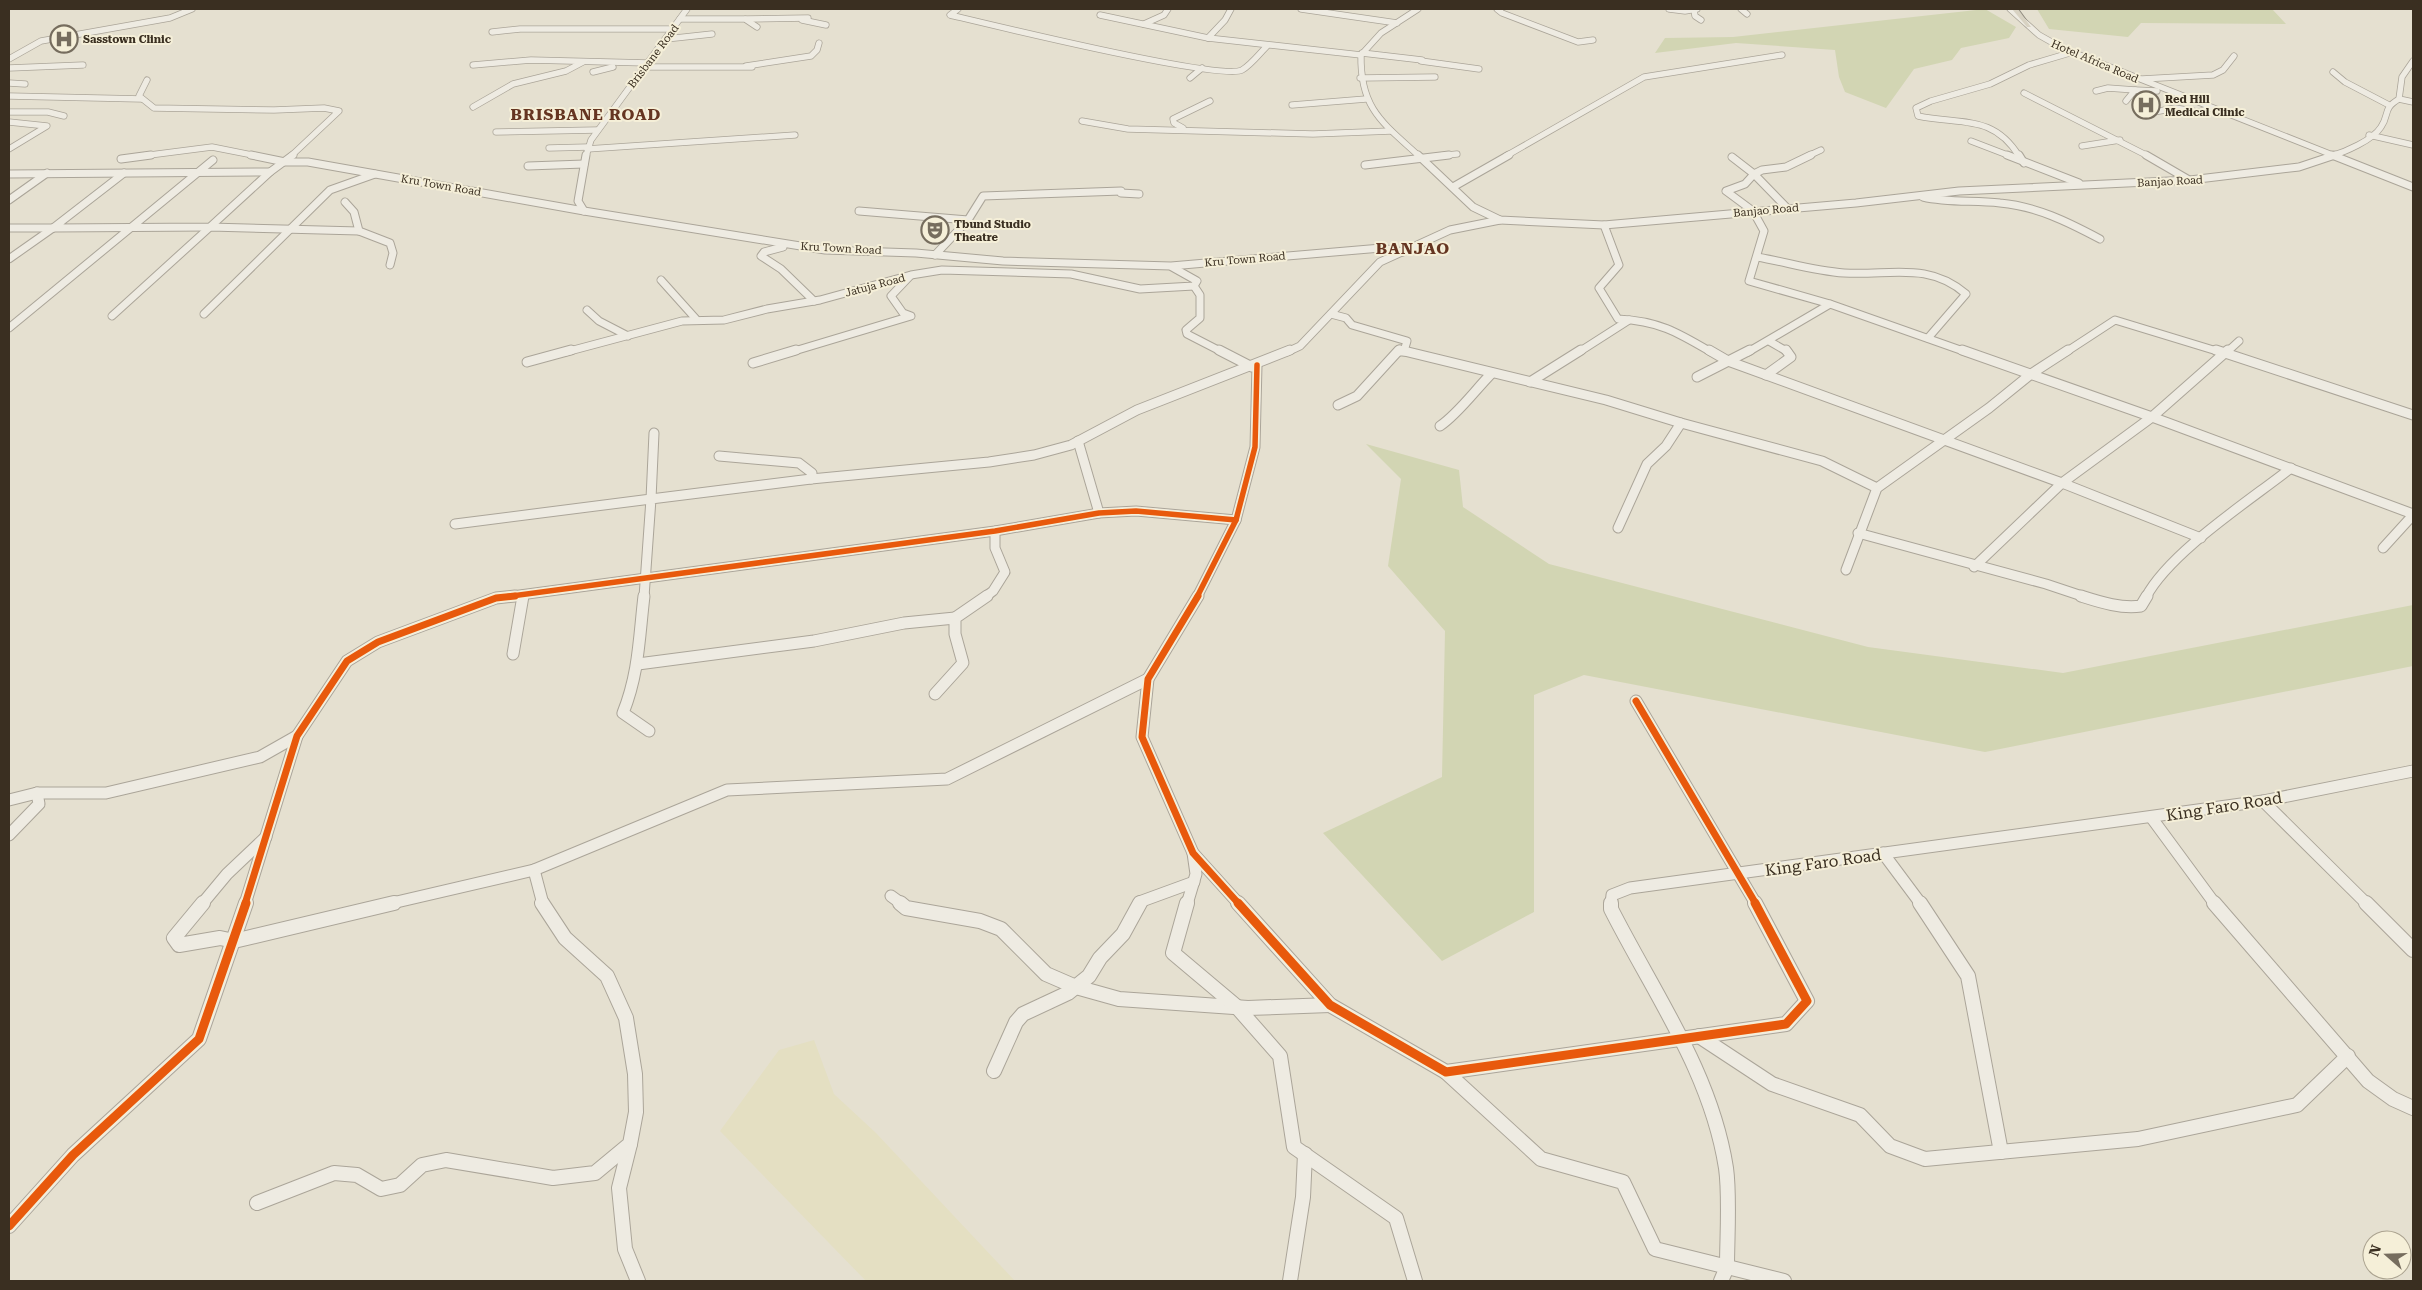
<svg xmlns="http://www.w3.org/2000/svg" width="2422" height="1290" viewBox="0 0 2422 1290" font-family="'Roboto Serif',serif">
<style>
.farmland{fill:#e4dfc2}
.green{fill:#d2d5b3}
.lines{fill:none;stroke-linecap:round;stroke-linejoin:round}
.minor-far4-casing{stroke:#aba599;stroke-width:7}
.minor-far3-casing{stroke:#aba599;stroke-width:9}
.minor-far2-casing{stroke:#aba599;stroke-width:11}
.minor-far1-casing{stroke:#aba599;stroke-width:13}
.minor-casing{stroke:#aba599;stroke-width:16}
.highway-casing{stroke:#908b7f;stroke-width:2}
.minor-far4{stroke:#eeebe2;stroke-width:5.5}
.minor-far3{stroke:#eeebe2;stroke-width:7}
.minor-far2{stroke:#eeebe2;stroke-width:9}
.minor-far1{stroke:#eeebe2;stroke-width:11}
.minor{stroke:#eeebe2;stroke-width:14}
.highway{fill:#d8d2c2;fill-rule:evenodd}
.cycleway-far2-casing{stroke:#f5efd8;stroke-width:8}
.cycleway-far1-casing{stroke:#f5efd8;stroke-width:10}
.cycleway-casing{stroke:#f5efd8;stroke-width:12}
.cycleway-far2{stroke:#e8590c;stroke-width:5.5}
.cycleway-far1{stroke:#e8590c;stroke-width:7}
.cycleway{stroke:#e8590c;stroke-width:9}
.labels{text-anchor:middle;stroke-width:4;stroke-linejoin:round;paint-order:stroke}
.far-poi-label{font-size:11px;font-weight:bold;fill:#3a2f21;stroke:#f5efd8;text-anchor:start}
.far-street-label{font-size:11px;fill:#3a2f21;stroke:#f5efd8}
.far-district-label{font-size:16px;font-weight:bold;letter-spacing:1px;fill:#653521;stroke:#f5efd8}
.near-street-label{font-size:16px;fill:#3a2f21;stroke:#f5efd8}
</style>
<rect width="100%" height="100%" fill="#e5e0d0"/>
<polygon class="farmland" points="814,1040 834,1094 876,1133 1015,1281 866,1281 720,1131 779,1050"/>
<g class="green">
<polygon points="1985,9 2016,27 2009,38 1961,48 1952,60 1914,69 1886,108 1845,92 1839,77 1835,50 1736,43 1655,53 1665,38 1733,37"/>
<polygon points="2037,9 2272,9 2286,24 2141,23 2128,37 2049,29"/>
<polygon points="1366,444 1459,470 1463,507 1549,564 1868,647 2063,673 2413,605 2413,666 1985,752 1584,675 1534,695 1534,912 1442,961 1323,833 1442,777 1445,631 1388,566 1401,479"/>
</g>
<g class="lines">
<g class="minor-far4-casing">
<g id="minor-far4">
<path d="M958,9L950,15C988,24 1221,81 1242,70C1251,65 1260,53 1267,46"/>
<polyline points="1301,9 1397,23"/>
<path d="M1418,9L1381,33L1361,55C1360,109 1383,123 1419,156"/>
<polyline points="1497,9 1502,13 1578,42 1593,40"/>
<polyline points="1669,9 1685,11 1697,9"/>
<polyline points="1741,9 1747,14"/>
<polyline points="2010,9 2039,35 2062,48 2335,156"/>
<polyline points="1694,10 1695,16 1701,20"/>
<polyline points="1100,15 1208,38 1361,55"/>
<polyline points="680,19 745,19 757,27"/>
<polyline points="746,19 808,18"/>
<polyline points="802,20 826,25"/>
<polyline points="1144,24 1164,15 1168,9"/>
<polyline points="492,32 520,29 674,29"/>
<polyline points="1208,38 1225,20 1231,9"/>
<polyline points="666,39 712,34"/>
<polyline points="1362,53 1422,60"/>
<polyline points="9,59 41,41 170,18 192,9"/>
<polyline points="1421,61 1479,69"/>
<polyline points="473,65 531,60 648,63"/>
<polyline points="746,66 811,56 817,50 819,43"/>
<polyline points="645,67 752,67"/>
<polyline points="9,68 83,65"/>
<polyline points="593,72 613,67"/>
<polyline points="2333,72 2345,82 2389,105"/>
<polyline points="1190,78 1202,68"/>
<polyline points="1360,78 1435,77"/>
<polyline points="2142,79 2213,75 2223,70 2234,56"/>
<polyline points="147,80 139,96 154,108 274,110 324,108 339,111 291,156"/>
<polyline points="9,83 25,84"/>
<polyline points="2096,91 2108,88 2135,90"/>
<polyline points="2024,93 2148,156"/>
<polyline points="9,96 142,99"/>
<polyline points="2399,99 2413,102"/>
<polyline points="2126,101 2135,90 2157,91"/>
<polyline points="1292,105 1366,99"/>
<polyline points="473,107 513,84 566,71 583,62"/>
<polyline points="9,112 48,112 64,116"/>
<polyline points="2144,114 2175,108 2198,112 2211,108"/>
<polyline points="1082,121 1128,129 1313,134 1391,131"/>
<polyline points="9,122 47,126 9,149"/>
<polyline points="1183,128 1174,123 1173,119 1210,101"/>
<polyline points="496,132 597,130"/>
<polyline points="2369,135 2413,145"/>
<polyline points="1971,141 2010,156"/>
<polyline points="2082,146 2120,140"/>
<polyline points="549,148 588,147"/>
<polyline points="587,149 795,135"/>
<polyline points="142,156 212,147 257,156"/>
<polyline points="586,156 591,140 687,9"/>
<polyline points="1438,156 1457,154"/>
<polyline points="1506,156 1644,77 1782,55"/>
<polyline points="1808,156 1821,150"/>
<path d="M2019,156C1993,114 1961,125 1918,116L1916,108L1931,101L1990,84L2029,65L2073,52"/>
<path d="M2331,156C2345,152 2373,140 2381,127C2390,114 2382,109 2399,99L2402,77L2413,61"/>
</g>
</g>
<g class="minor-far3-casing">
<g id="minor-far3">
<polyline points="251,155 285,162 308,162 584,211 825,250 916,253 1003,261 1171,266 1381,248 1403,252"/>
<polyline points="1418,155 1473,207 1500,220 1604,225 1856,203 1959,191 2190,180 2299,167 2335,155"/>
<polyline points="2007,155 2079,183"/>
<polyline points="2019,155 2024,163"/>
<polyline points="2146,155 2189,180"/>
<polyline points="2332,155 2413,187"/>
<polyline points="1732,157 1754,174 1787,208"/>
<polyline points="121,159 151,155"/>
<polyline points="1365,165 1449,155"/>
<polyline points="528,166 584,164"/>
<polyline points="124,173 53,228 210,227 270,172"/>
<polyline points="9,174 270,172 293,155"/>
<polyline points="1453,187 1509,155"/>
<polyline points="1121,193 1139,194"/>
<path d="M1923,197C1948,203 1974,200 2000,203C2036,206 2068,222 2100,239"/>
<polyline points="9,200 47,173"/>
<polyline points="345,202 354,212 359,231 390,243 393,253 390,265"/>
<polyline points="584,211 578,201 586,155"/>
<polyline points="859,211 968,220"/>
<path d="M1604,225L1619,265L1599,288L1618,319C1659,321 1677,332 1711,352"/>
<polyline points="9,228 53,228"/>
<polyline points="783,247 764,252 761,256 781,269 814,301"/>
<polyline points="935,255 968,220 983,196 1121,191"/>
<path d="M1757,257C1786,262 1815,271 1844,273C1889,276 1928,261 1966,294L1928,338"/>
<polyline points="9,259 53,228"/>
<polyline points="661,280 696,319"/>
<polyline points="1194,286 1200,295 1200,318 1186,330 1187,334 1222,352"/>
<polyline points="1830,304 1966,352"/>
<polyline points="587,310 599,321 628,336"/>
<polyline points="204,314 330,190 375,174"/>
<polyline points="1331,314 1346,318 1352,325 1407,341 1404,351"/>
<polyline points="112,316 210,227 359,231"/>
<polyline points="9,328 213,160"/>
<polyline points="1769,341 1788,352"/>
<polyline points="566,352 682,321 724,320 767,309 820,300 911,275 942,270 1071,274 1140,289 1194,286 1197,281 1172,267"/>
<polyline points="791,352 911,316 903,313 891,296 910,276"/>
<polyline points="1287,352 1300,346 1380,262 1450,230 1500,220"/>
<polyline points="1398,352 1406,352"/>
<polyline points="1579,352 1629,320"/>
<polyline points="1748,352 1830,304 1749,281 1764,231 1753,211 1726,191 1745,184 1754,174 1762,170 1786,167 1811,155"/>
<polyline points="2066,352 2115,320 2220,352"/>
<polyline points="2227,352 2239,341"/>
</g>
</g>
<g class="minor-far2-casing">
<g id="minor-far2">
<polyline points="1219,350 1252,367"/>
<polyline points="1400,350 1606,400 1681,423 1822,461 1877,488"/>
<polyline points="1709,350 1728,361 2062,483 2201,538"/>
<polyline points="1962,350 2152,417 2413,514"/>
<polyline points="2216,350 2413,415"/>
<polyline points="527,362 571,350"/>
<polyline points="753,363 796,350"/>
<polyline points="1766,375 1791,357 1786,350"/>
<polyline points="1697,377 1750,350"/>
<polyline points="1530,382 1581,350"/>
<polyline points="1338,405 1357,396 1399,350"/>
<path d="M1440,426C1458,414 1476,389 1492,373"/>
<polyline points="1078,441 1099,513"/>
<polyline points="719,456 799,463 812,473 811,479"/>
<polyline points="455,524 651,499 654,433"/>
<polyline points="1618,528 1647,464 1666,446 1681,423"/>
<polyline points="1858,533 2046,584 2085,597"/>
<polyline points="2383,548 2413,515"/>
<polyline points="1974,567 2062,483 2152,417 2228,350"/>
<polyline points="1846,570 1877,488 1989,408 2031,374 2068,350"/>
<polyline points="505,597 995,531 1099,513 1136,511 1236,520"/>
<polyline points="644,597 651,499 811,479 989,462 1034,455 1071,445 1137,410 1290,350"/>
<polyline points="985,597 993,591 1005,572 995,548 995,531"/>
<polyline points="1197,597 1236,520 1255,447 1257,365"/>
<path d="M2146,597C2170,552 2249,501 2291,468"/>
</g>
</g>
<g class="minor-far1-casing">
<g id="minor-far1">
<path d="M644,596C639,638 639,673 623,713L649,731"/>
<polyline points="1198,596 1148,679 1142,737 1193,853 1239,904"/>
<path d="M2081,596C2100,602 2121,609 2141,606L2147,596"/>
<polyline points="513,654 523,596"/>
<polyline points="638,664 814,641 904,623 955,618"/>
<polyline points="935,694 963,663 955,634 955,618 987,596"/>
<polyline points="1636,701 1756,904"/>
<polyline points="9,800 37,793 106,793 260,757 297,736"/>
<polyline points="2263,801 2367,904"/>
<polyline points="2151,817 2215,904"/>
<polyline points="9,835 39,804 37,793"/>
<polyline points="1883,853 1921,904"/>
<polyline points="534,870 543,904"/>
<polyline points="891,896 902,904"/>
<polyline points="202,904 227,874 266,837"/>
<polyline points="245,904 297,736 347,661 378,642 496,598 515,596"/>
<polyline points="388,904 534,870 727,790 947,779 1148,679"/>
<polyline points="1139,904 1142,901 1194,882"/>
<polyline points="1187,904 1196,874 1193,853"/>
<polyline points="1611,904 1612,895 1630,888 2263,801 2413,771"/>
</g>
</g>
<g class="minor-casing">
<g id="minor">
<polyline points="203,903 174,938 179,945 220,938 234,941 394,903"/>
<polyline points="900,903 906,908 980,921 1001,929 1046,974 1076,987 1119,999 1248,1008 1330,1005"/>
<polyline points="1187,903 1173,953 1236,1006 1280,1056 1294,1147 1396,1218 1415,1281"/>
<polyline points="1238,903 1330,1005 1446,1072 1786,1024 1807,1001 1755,903"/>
<path d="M1611,903V909C1654,994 1711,1072 1726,1168C1730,1196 1727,1238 1727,1267L1721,1281"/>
<polyline points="1920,903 1968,976 2001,1152"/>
<polyline points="2214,903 2368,1081 2393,1099 2413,1108"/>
<polyline points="2366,903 2413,950"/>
<polyline points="1699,1036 1772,1084 1860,1115 1890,1146 1925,1159 2138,1139 2297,1105 2348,1056"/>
<polyline points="994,1071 1016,1022 1023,1014 1068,993 1089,976 1100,958 1123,934 1140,903"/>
<polyline points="1446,1072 1541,1159 1623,1182 1655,1249 1784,1281"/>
<polyline points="630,1144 619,1188 625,1249 638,1281"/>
<polyline points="257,1203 334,1173 357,1175 381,1189 400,1185 422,1165 446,1160 553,1178 595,1173 630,1144 636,1112 635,1074 626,1018 607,976 565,938 542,903"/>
<polyline points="9,1226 73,1155 199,1039 246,903"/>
<polyline points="1290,1281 1303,1197 1305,1154"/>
</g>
</g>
<g class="highway-casing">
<polygon id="highway" points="2012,9 2018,9 2031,27 2027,27"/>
</g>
<use href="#minor-far4" class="minor-far4"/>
<use href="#minor-far3" class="minor-far3"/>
<use href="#minor-far2" class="minor-far2"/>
<use href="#minor-far1" class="minor-far1"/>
<use href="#minor" class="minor"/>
<use href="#highway" class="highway"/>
<g class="cycleway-far2-casing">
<g id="cycleway-far2">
<polyline points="505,597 995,531 1099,513 1136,511 1236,520"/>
<polyline points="1197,597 1236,520 1255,447 1257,365"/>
</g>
</g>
<g class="cycleway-far1-casing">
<g id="cycleway-far1">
<polyline points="1198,596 1148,679 1142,737 1193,853 1239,904"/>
<polyline points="1636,701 1756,904"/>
<polyline points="245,904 297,736 347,661 378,642 496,598 515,596"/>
</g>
</g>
<g class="cycleway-casing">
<g id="cycleway">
<polyline points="1238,903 1330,1005 1446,1072 1786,1024 1807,1001 1755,903"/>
<polyline points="9,1226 73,1155 199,1039 246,903"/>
</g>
</g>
<use href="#cycleway-far2" class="cycleway-far2"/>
<use href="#cycleway-far1" class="cycleway-far1"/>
<use href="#cycleway" class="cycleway"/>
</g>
<defs>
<g id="hospital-ring" transform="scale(1.4375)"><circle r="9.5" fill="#f5efd8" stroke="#766d5e" stroke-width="1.5"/><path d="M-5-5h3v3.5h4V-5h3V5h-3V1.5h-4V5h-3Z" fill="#766d5e"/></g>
<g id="theatre-ring" transform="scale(1.4375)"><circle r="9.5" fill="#f5efd8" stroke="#766d5e" stroke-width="1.5"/><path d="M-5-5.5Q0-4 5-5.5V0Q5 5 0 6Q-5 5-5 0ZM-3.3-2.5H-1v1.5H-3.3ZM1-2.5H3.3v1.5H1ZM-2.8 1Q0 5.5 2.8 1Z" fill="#766d5e"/></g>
</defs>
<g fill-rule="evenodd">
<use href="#hospital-ring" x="64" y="39"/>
<use href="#hospital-ring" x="2146" y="105"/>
<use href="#theatre-ring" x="935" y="230"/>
</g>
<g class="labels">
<g class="far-poi-label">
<text x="83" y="43">Sasstown Clinic</text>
<text x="2165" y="103">Red Hill<tspan x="2165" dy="13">Medical Clinic</tspan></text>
<text x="954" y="228">Tbund Studio<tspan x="954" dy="13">Theatre</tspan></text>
</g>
<g class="far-street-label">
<text transform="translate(653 56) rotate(-53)" y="4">Brisbane Road</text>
<text transform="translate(2095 61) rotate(23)" y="4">Hotel Africa Road</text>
<text transform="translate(2170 181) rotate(-3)" y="4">Banjao Road</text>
<text transform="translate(441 185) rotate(10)" y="4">Kru Town Road</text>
<text transform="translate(1766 210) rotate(-5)" y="4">Banjao Road</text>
<text transform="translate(841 248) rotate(3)" y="4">Kru Town Road</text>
<text transform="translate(1245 259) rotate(-5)" y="4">Kru Town Road</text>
<text transform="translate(875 285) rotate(-15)" y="4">Jatuja Road</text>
</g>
<g class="far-district-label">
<text x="586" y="120">BRISBANE ROAD</text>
<text x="1413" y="254">BANJAO</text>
</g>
<g class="near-street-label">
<text transform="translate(2224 806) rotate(-9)" y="6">King Faro Road</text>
<text transform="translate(1823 862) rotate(-8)" y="6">King Faro Road</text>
</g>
</g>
<rect width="2422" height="1290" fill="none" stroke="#3a2f21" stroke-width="20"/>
<g transform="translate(2387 1255) rotate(290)"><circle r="24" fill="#f5efd8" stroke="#aaa28f"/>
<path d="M0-4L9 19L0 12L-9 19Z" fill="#766d5e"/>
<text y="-8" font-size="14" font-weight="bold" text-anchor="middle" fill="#3a2f21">N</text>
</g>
</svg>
